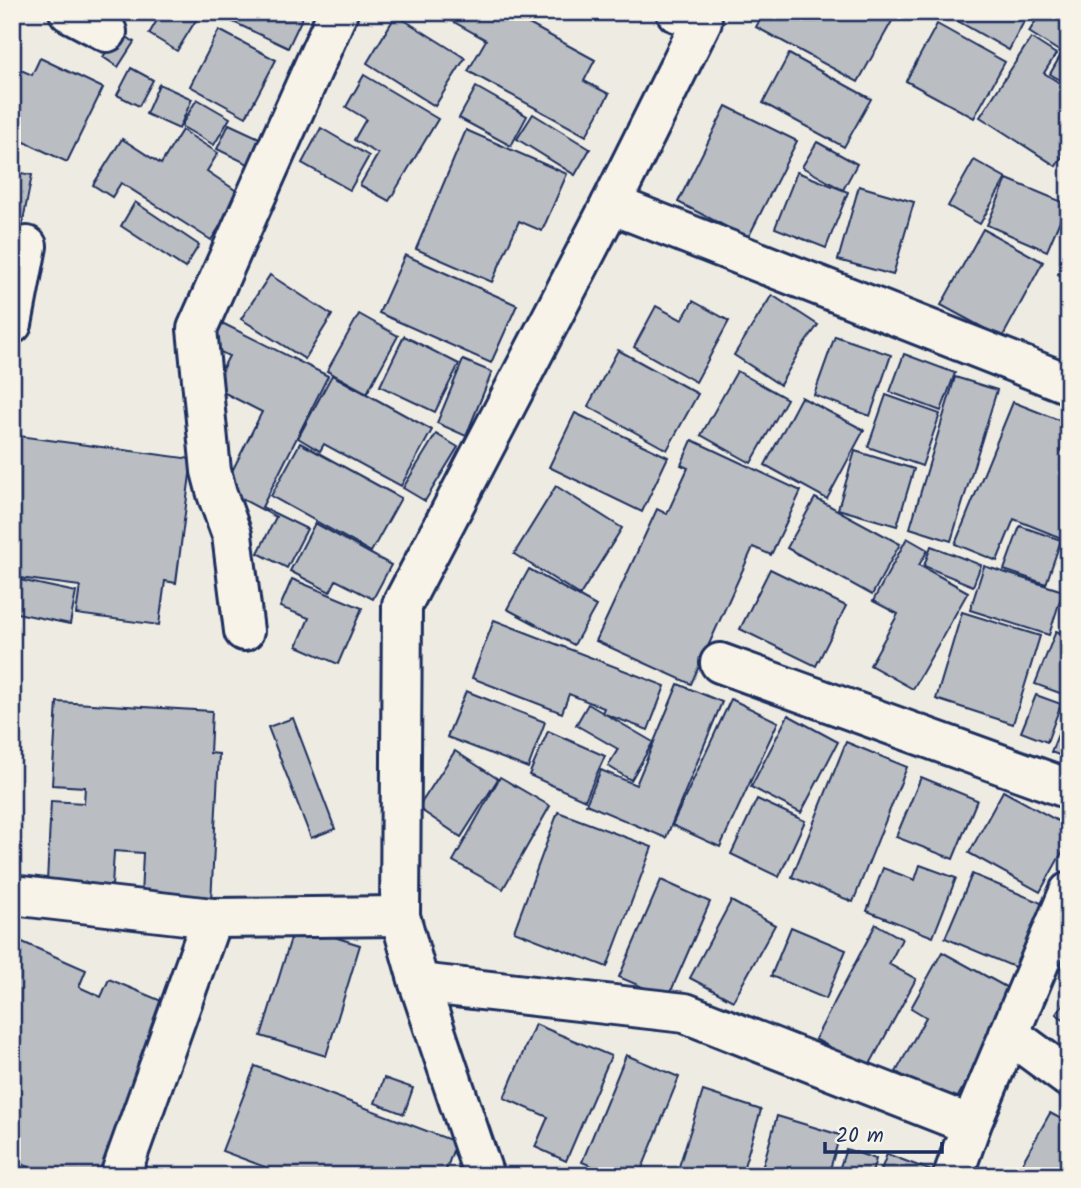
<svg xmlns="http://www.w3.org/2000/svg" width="1081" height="1188" viewBox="0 0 1081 1188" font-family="Kalam,sans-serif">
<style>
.building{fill:#babdc2;stroke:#1b2f5e;stroke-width:2}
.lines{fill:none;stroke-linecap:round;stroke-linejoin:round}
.minor-casing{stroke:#1b2f5e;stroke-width:44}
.minor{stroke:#f7f3e8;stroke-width:38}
</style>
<rect width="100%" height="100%" fill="#eeebe2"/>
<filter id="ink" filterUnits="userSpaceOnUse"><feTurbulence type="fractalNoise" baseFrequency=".0143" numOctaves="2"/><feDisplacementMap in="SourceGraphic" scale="14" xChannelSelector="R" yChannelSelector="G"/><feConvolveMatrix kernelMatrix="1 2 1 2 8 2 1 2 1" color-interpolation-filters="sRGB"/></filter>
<g filter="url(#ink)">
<g class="building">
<polygon points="156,12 201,12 177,51 149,34 160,15"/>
<polygon points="228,12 305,12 288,48 225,18"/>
<polygon points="436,12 507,12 595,60 584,81 609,94 586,136 468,71 486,40"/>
<polygon points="764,12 892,12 896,14 858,82 756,27"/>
<polygon points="942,12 1029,12 1009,50"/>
<polygon points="1041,12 1064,12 1069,15 1069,85 1050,74 1062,53 1029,32"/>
<polygon points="396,15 465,58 435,106 367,63"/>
<polygon points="937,24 1005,62 974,118 906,81"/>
<polygon points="219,30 276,60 246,117 190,86"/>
<polygon points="120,32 134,42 118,67 103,57"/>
<polygon points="1031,38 1056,54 1044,73 1069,89 1069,146 1056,166 980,117"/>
<polygon points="789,54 871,99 844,147 763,103"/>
<polygon points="40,58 103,88 67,162 12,136 12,66 32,75"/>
<polygon points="131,68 153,80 139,106 117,95"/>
<polygon points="364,75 438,119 389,201 360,185 378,154 354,140 366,119 346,107"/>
<polygon points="159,84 192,99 179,129 146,114"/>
<polygon points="476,87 527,116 511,146 459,118"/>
<polygon points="197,99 230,118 214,145 181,126"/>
<polygon points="726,106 797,141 748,238 678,202"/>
<polygon points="533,114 590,149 575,175 517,139"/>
<polygon points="229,124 266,141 254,167 217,149"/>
<polygon points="321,128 369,156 350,190 302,163"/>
<polygon points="182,130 218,153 207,171 241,194 211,240 121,183 112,197 93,185 122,139 161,164"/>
<polygon points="466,130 567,174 542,231 519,221 492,282 416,249"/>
<polygon points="817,142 857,164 843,190 802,167"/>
<polygon points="974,160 1006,178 980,224 948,206"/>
<polygon points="12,171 32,175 22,226 12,224"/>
<polygon points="797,172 848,192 826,248 775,228"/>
<polygon points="1007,179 1067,204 1047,251 987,225"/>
<polygon points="859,186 914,202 893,275 838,260"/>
<polygon points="135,202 199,245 185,268 121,226"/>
<polygon points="983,229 1043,262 1002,338 941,305"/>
<polygon points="1069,254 1069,280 1058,274"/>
<polygon points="405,255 517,305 491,363 379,313"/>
<polygon points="270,275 332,315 305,359 241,319"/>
<polygon points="772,295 818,325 800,350 780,385 734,355"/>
<polygon points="693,301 729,321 696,382 634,347 656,306 682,320"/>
<polygon points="359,314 398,336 367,393 327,371"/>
<polygon points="222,323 328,376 262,507 307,529 287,568 258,553 276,517 223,489 262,412 213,387 229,356 210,347"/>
<polygon points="404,336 459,364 435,412 380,386"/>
<polygon points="835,336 891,355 870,416 814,395"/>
<polygon points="618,350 698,394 667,450 588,406"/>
<polygon points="904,354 955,373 941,411 890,392"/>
<polygon points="463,360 492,372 466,436 437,423"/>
<polygon points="737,371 787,399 751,463 701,435"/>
<polygon points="332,375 432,430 401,486 324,444 320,451 298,438"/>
<polygon points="955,377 997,390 951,541 910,528"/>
<polygon points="886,395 940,414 922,466 868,447"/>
<polygon points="801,397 864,430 827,499 765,465"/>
<polygon points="1013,402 1069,424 1069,541 1014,519 997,561 955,544"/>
<polygon points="575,413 668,457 642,512 549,467"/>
<polygon points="436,434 458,447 425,501 403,488"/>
<polygon points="19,436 192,459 176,583 165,581 159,625 76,614 80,586 12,577 12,491"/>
<polygon points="692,440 801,491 771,555 753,547 691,684 596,641 657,509 667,514 688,468 681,465"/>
<polygon points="300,443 401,498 371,552 271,496"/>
<polygon points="855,451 914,469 897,526 838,509"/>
<polygon points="556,486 622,528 580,595 514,554"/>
<polygon points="815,498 900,544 872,595 787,548"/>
<polygon points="315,523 391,565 373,599 336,580 330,592 290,571"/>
<polygon points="1020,526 1061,540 1046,584 1004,570"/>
<polygon points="907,538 928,550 919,565 968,592 913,689 870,665 898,614 873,601"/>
<polygon points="931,546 981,565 973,586 924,566"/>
<polygon points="984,566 1063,591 1049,635 970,610"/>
<polygon points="529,569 596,606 574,645 507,609"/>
<polygon points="770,569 846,606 816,666 740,629"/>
<polygon points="15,579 76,592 70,624 12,612 12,592"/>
<polygon points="292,579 362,608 338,664 297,646 309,618 280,607"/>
<polygon points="962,612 1040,636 1013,724 936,699"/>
<polygon points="494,620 665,686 648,730 602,713 604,708 569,694 562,713 472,678"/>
<polygon points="1056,631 1069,636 1069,685 1065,695 1035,684"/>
<polygon points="678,684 722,702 666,838 586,804 601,770 636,785"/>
<polygon points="466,691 545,722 528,768 447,737"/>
<polygon points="1036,695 1061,704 1047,742 1021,732"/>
<polygon points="731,699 778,722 720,847 672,825"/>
<polygon points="57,702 212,711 210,753 219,754 211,902 141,897 143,853 114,851 112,886 47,882 51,801 84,803 85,787 52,785"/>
<polygon points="588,704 653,742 631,780 608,766 618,749 576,725"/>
<polygon points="1069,707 1069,759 1051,752"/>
<polygon points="788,715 838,742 801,813 751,787"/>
<polygon points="293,718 335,829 311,838 268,727"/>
<polygon points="548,731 605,756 585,800 529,775"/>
<polygon points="846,742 907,767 853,902 792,877"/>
<polygon points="455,751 498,779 461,837 418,808"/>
<polygon points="500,777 550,806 503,889 453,861"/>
<polygon points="921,777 977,800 953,859 896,837"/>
<polygon points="1003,791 1069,827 1069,840 1040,892 969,853"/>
<polygon points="757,799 805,821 779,877 731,854"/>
<polygon points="558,812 652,847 607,967 514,931"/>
<polygon points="920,865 956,878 933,937 867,911 883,868 915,880"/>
<polygon points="972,874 1046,905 1019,969 945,938"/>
<polygon points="661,880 710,902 668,998 619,977"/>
<polygon points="731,901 775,925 733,1001 690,978"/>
<polygon points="876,924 902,939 889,964 916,979 868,1068 815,1039"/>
<polygon points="295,925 360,945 326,1056 261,1036"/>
<polygon points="791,927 846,950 826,999 771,976"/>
<polygon points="20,941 86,970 79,987 101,997 109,979 171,1005 100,1176 40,1176 41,1172 12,1160 12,960"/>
<polygon points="942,952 1015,992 954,1104 896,1072 926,1017 911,1008"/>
<polygon points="1069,996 1069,1023 1056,1014"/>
<polygon points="535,1024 611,1056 566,1161 535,1147 548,1117 504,1098"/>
<polygon points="626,1055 679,1077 639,1176 615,1176 582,1162"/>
<polygon points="255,1066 456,1142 444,1176 289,1176 222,1151"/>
<polygon points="384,1078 413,1088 404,1114 375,1103"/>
<polygon points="703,1091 761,1110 741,1176 676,1176"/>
<polygon points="1050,1113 1069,1123 1069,1176 1015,1176"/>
<polygon points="777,1116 840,1135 828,1176 760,1176"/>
<polygon points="846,1149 876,1159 871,1176 837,1176"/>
<polygon points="887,1154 935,1172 934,1176 879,1176"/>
</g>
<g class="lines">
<g class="minor-casing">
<g id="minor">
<polyline points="69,12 107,32"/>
<polyline points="611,204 1069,384"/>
<polyline points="12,324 27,246"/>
<polyline points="244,631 232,535 217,494 211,471 197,329 338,12"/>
<polyline points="720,663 1069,789"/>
<polyline points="12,895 212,918 400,916"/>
<polyline points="419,983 685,1013 971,1125"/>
<polyline points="1009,1034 1069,1078"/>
<polyline points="120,1176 212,918"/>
<polyline points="484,1176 419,983 400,916 402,605 611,204 702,21 676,12"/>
<polyline points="953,1176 971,1125 1069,892"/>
</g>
</g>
<use href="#minor" class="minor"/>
</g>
</g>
<rect width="1081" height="1188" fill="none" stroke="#f7f3e8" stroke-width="42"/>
<rect x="21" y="21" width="1039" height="1146" fill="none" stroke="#1b2f5e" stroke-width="2.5" filter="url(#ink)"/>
<path d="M825 1142v10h117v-10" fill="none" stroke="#1b2f5e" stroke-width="3.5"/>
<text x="836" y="1142" font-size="21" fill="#1b2f5e" stroke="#f7f3e8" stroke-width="5" paint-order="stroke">20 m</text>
</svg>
